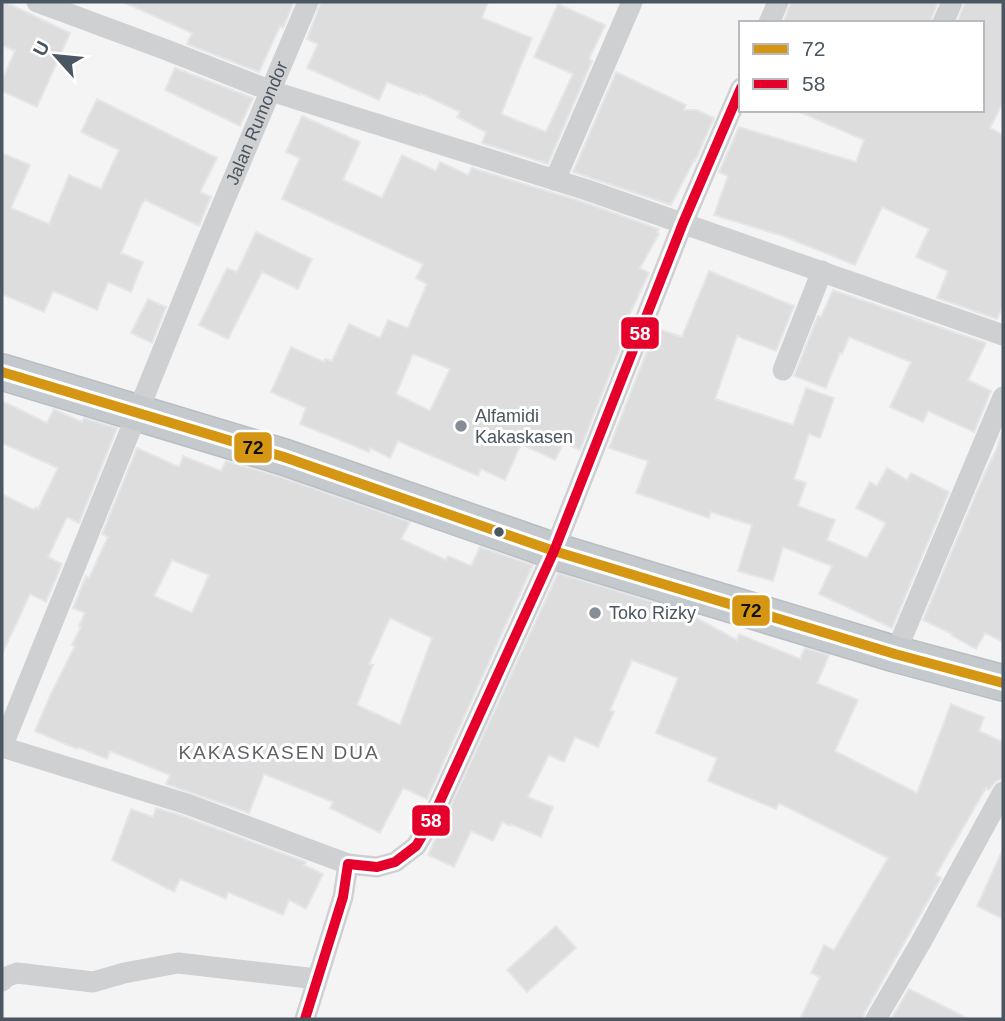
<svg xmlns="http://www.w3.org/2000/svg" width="1005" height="1021" viewBox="0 0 1005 1021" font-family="Helvetica,sans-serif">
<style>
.building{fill:#ddddde;stroke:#e5e6e7;stroke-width:2;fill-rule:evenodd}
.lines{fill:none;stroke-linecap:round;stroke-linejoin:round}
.trunk-casing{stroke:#b9bec3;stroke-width:38}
.minor{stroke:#ced0d2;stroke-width:21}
.trunk{stroke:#c4c9cd;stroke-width:35}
.bus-1-casing{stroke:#fff;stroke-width:16}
.bus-2-casing{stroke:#fff;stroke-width:16}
.bus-1{stroke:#d49613;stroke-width:10}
.bus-2{stroke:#e4002b;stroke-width:10}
.poi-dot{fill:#868d94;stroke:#fff;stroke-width:2.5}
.bus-dot{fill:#4a5661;stroke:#fff;stroke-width:2.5}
.labels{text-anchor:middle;stroke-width:6;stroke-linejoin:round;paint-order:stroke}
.street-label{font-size:18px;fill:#4a5661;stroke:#fff}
.poi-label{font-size:18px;fill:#4a5661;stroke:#fff;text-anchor:start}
.neighbourhood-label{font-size:19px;letter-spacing:2px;fill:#5f6368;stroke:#fff}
.line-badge{stroke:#fff;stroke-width:2.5}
.badge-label{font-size:19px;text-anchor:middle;font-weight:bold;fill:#fff}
.pale-badge-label{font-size:19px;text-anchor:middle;font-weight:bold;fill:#111}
</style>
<rect width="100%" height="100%" fill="#f4f4f4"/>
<g class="building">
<polygon points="2,2 5,2 70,33 37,107 2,91 2,80 15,51 2,45"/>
<polygon points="123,2 294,2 283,28 280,26 259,72 187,44 192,33"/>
<polygon points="321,2 488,2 482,18 532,38 501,114 546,132 573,74 534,57 558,4 605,25 589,59 592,61 548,164 482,143 486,132 457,117 460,112 420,93 420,95 387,82 379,100 307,68 318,44 307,39"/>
<polygon points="791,2 938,2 930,23 783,23"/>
<polygon points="965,2 1003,2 1003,103 990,128 1003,135 1003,306 997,319 937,298 948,271 916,257 929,229 882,207 855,265 783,236 714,215 728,176 719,172 739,127 856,162 864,140 795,110 982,110 982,23 957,23"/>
<polygon points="175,68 253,98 240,126 165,90"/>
<polygon points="616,72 686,105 684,110 697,110 714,118 695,161 694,160 671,205 573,172"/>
<polygon points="97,99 217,158 200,192 211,197 199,226 145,200 143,203 142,203 121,253 143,262 131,292 108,282 97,310 53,291 44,312 2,294 2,153 30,165 11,208 49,224 69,175 101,189 119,150 81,132"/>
<path d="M302,116L360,142L343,180L382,198L402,155L436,171L440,162L468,175L472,168L583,202L659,229L657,232L659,234L640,268L649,273L628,318L631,320L580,450L564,442L555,460L521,444L505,480L481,469L478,476L398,441L390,458L370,448L369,452L300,424L306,408L271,392L291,347L324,362L325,359L332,361L349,324L380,338L388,320L408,328L427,284L416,278L423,264L282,199L300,158L286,152ZM413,354L450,369L430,411L396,394Z"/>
<polygon points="256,232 312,259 298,289 262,272 228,339 199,325 227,268 237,272"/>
<polygon points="709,271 794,306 776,351 737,336 715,399 793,425 806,388 834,398 820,438 809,434 794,479 806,483 798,506 835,520 827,540 867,558 886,523 856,508 870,482 877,486 887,468 907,480 911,473 949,492 892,628 819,594 832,566 783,547 773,581 738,571 752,525 711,512 709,518 636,493 648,461 609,448 656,328 682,337"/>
<polygon points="833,290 986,343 968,380 991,391 974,432 928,411 923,422 890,407 911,362 849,337 842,354 840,353 826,388 794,376 818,316 821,317"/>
<polygon points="148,299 166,307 152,343 131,333"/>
<polygon points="2,401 47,423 54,409 82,422 84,418 117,428 79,523 67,517 48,557 62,564 46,602 30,594 2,654 2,494 34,510 36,507 38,509 58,468 2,443"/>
<polygon points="1003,430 1003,642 985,633 976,649 951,635 952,634 923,620 984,475 999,444 998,444"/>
<path d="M137,448L179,467L183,456L221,471L226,461L278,476L410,522L401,539L446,560L448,556L471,566L480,547L533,565L427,799L403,788L380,833L330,808L333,802L264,774L249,813L166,784L170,775L110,751L107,759L78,747L77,749L35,731L50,696L75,646L72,645L81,627L79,626L85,613L73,608L86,576L89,578L108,537L102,534ZM172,560L209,575L192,613L154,596ZM390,618L432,638L400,725L357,705L373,665L369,664Z"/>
<polygon points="558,573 683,611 737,640 739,634 800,659 805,648 829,655 817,683 858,700 835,751 917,793 951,704 984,717 979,731 1003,742 1003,779 996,781 989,790 986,788 936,875 941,878 865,1012 863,1019 800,1019 820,977 811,973 824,945 834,950 888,858 779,803 776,809 708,781 717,758 656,733 678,678 632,660 610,710 614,712 598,747 575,737 564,762 549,755 528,797 553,807 541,837 511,824 510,826 502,822 493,841 471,831 454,867 428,855"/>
<polygon points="156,808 183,816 306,862 304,865 323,874 306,909 289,900 283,915 228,892 226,899 180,879 174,892 112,860 131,809 153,817"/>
<polygon points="1003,849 1003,919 977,906"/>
<polygon points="556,926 576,948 527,992 507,970"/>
<polygon points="909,989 969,1019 891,1019"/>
</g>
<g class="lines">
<g class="trunk-casing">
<polyline id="trunk" points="2,372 284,457 554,551 895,654 1003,683"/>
</g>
<g class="minor">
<polyline points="37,2 164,49 271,91 587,190 1003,335"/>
<polyline points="769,23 778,2"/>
<polyline points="943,23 952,2"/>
<polyline points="555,180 632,2"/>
<polyline points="783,370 822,271"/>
<polyline points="895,654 1003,397"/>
<path id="s1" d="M2,747L205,246L308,2"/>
<polyline points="2,747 187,804 348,864"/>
<polyline points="2,981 6,977 17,973 93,982 124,973 178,963 317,979"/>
<polyline points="305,1019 343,897 348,864 377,867 395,862 416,846 431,821 554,551 683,223 741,88"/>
<polyline points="876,1019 921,942 1003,792"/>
</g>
<use href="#trunk" class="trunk"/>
<g class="bus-1-casing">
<polyline id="bus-1" points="2,372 284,457 554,551 895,654 1003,683"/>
</g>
<g class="bus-2-casing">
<polyline id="bus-2" points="305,1019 343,897 348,864 377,867 395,862 416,846 431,821 554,551 683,223 741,88"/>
</g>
<use href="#bus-1" class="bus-1"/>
<use href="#bus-2" class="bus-2"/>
</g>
<g class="poi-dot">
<circle cx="461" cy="426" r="7"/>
<circle cx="595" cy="613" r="7"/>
</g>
<circle class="bus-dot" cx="499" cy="532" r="6"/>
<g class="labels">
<g class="street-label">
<text dy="6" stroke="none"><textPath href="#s1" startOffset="674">Jalan Rumondor</textPath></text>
</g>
<g class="poi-label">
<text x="475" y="422">Alfamidi<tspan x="475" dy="21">Kakaskasen</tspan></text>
<text x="609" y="619">Toko Rizky</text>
</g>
<g class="neighbourhood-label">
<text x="279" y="759">KAKASKASEN DUA</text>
</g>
</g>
<g class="line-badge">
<rect x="620" y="316" width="40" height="34" rx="7" fill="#e4002b"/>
<rect x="233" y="431" width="40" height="33" rx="7" fill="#d49613"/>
<rect x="731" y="594" width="40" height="33" rx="7" fill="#d49613"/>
<rect x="411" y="804" width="40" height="33" rx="7" fill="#e4002b"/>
</g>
<g class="badge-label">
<text x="640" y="340">58</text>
<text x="431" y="827">58</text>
</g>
<g class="pale-badge-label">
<text x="253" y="454">72</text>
<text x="751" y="617">72</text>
</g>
<rect width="1005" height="1021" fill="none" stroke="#4a5661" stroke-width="7"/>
<rect x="739" y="21" width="245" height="91" fill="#ffffff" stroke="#b7bbc0" stroke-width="2"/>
<rect x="753" y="44" width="35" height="10" fill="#d49613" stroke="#b7bbc0" stroke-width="2"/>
<text x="802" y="56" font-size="21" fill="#4a5661">72</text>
<rect x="753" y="79" width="35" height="10" fill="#e4002b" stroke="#b7bbc0" stroke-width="2"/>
<text x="802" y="91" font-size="21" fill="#4a5661">58</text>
<g transform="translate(56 56) rotate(297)" stroke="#ffffff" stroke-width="5" paint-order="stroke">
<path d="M0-5L12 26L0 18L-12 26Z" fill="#4a5661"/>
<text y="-10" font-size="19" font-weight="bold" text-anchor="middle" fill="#4a5661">U</text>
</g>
</svg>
